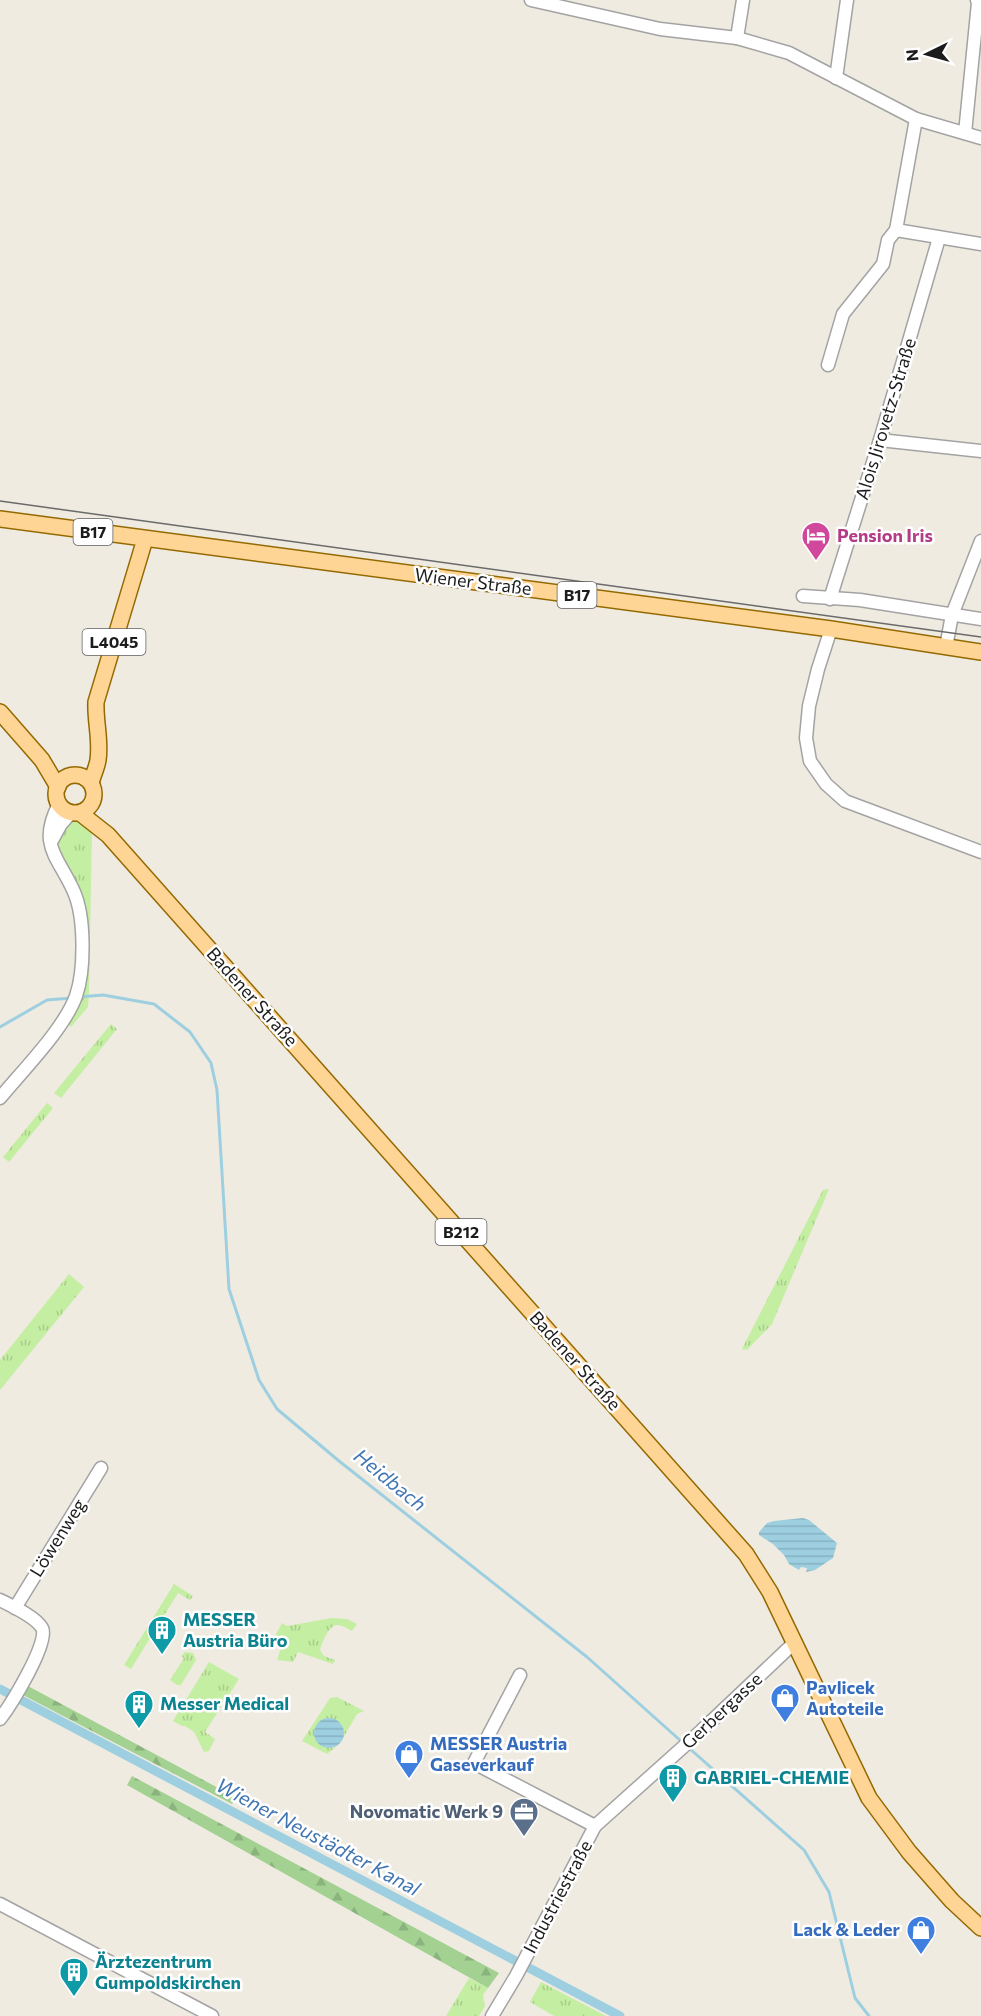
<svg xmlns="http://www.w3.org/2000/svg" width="981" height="2016" viewBox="0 0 981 2016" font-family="Commissioner,sans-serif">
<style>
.grass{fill:url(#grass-tufts)}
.forest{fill:url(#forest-firs)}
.water{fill:url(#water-rules)}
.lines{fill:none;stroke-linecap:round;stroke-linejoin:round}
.stream{stroke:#9dcfe0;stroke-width:3}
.canal{stroke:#9dcfe0;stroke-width:9}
.minor-casing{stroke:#a3a3a3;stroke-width:15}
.major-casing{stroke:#946900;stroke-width:18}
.minor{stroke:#fff;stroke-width:12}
.major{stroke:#ffd595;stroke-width:15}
.tram{stroke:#6a6a6a;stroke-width:1.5}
.labels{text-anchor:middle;stroke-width:5;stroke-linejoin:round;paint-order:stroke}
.shield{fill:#fff;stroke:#606060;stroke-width:1.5}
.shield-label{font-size:16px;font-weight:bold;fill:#1c1c1c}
.street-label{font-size:18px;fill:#1c1c1c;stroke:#fff}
.hotel-label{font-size:18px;font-weight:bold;fill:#b23c85;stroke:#fff;text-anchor:start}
.culture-label{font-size:18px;font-weight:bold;fill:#0d838f;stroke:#fff;text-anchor:start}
.shop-label{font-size:18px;font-weight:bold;fill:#366cbe;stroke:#fff;text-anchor:start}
.service-label{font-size:18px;font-weight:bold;fill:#4e5e75;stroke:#fff;text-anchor:end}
.water-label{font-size:20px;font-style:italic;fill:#4276b3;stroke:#fff}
</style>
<defs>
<pattern id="grass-tufts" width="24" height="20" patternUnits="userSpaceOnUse" patternTransform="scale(1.5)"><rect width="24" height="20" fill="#c4eea2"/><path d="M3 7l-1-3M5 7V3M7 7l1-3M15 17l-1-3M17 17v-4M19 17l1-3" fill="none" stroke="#a8cc8b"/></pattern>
<pattern id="forest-firs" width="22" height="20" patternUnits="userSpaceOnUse" patternTransform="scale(1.5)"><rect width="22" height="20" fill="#a2d192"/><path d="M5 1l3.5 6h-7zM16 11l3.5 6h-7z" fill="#8bb37d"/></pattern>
<pattern id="water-rules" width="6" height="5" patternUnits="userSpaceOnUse" patternTransform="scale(1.5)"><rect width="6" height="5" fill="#9dcfe0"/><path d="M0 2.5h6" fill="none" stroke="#87b1c0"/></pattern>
</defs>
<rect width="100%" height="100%" fill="#efebe1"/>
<g class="grass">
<polygon points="80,821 92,827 89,991 88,1007 71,1027 67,1023 86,969 64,868 58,849 59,837 64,827 70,822"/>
<polygon points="111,1024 117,1029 61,1098 54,1093"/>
<polygon points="47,1103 53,1108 9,1162 3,1157"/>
<polygon points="829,1189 772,1324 747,1350 742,1349 823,1190"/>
<polygon points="69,1274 84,1287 0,1390 0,1360"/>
<polygon points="174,1584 193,1596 190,1600 178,1593 131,1669 124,1665"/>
<path d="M332,1618L347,1619L357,1624L352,1631C348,1629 342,1625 338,1625C329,1624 322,1643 320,1650L324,1656L335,1660L333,1664L298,1652L293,1662L277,1660L281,1648L271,1643L282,1623L287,1626Z"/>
<polygon points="185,1652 193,1653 196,1660 181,1685 177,1685 170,1680 184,1658 181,1656"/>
<polygon points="209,1662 239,1679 205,1732 215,1739 209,1751 204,1752 194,1732 185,1726 182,1726 173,1721"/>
<path d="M337,1697L364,1711L357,1714L343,1738C345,1727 339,1720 328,1718L320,1722L315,1730L333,1748L337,1746L327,1754L302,1741L330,1698Z"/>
<polygon points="469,1978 488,1988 483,1995 485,2006 479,2016 446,2016"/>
<polygon points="541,1982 606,2016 554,2016 530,2002"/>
</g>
<g class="forest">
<polygon points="26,1685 237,1798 232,1804 21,1694"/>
<polygon points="132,1776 499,1973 488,1988 127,1785"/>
</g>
<g class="water">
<polygon points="803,1518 809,1520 837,1543 833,1558 815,1570 806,1572 807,1568 801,1567 799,1570 789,1564 784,1555 773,1544 759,1535 759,1532 767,1523 774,1521"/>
<circle cx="329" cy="1733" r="15"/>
</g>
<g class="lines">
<g class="stream">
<polyline points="79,997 103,995 154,1004 190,1032 211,1063 217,1090 229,1289 259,1380 277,1409 339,1461 587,1657 682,1742"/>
<polyline points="0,1027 47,1000 72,998"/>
<polyline points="689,1748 804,1850 829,1892 855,1998 869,2016"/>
</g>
<polyline class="canal" points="0,1689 620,2016"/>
<g class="minor-casing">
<g id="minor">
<polyline points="531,0 660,29 737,38 789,53 916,119 981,138"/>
<polyline points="737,38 743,0"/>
<polyline points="836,78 847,0"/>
<polyline points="965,133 978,3 977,0"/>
<polyline points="896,230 981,244"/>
<polyline points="828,365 843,314 883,264 888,240 896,230 916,119"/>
<polyline points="880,440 981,451"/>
<polyline points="803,596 860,600 981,619"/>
<polyline points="830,599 880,440 939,238"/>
<polyline points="831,629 818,669 809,706 806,738 810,761 826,784 845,801 981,852"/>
<polyline points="946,647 952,615 981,541"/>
<polyline points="51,842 61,824 71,813"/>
<path d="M0,1098C23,1070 64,1029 76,996C85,970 85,917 74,892C59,857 37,846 59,804"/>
<path d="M0,1600C12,1606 36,1617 42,1628C50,1642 10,1706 0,1719"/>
<polyline points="15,1608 101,1468"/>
<polyline points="520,1675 474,1763 595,1826"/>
<polyline points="0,1904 212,2016"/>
<polyline points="492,2016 516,1976 595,1826 701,1731 794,1643"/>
</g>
</g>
<g class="major-casing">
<g id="major">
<polyline points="0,519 831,629 981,652"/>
<polyline points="0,712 42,760 58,787"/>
<circle cx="75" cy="794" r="19"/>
<path d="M91,783C93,775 97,767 98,760C101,740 95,721 96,702L145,539"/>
<polyline points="80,813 108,835 746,1554 770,1592 869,1798 909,1852 952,1901 981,1928"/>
</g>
</g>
<use href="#minor" class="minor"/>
<use href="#major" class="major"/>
<polyline class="tram" points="0,501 981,637"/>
</g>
<defs>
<g id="hotel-pin" transform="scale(1.5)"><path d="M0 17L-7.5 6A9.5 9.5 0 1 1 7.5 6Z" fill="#d1479c" stroke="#fff"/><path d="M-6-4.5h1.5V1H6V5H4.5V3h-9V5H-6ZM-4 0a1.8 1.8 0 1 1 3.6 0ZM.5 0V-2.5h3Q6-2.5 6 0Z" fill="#fff"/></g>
<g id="building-pin" transform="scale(1.5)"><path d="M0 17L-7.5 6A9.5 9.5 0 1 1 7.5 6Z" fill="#0f9aa8" stroke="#fff"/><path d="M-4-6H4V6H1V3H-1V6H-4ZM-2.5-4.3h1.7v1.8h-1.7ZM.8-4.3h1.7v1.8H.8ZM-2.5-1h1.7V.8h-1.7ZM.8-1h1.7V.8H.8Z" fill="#fff"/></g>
<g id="shop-pin" transform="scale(1.5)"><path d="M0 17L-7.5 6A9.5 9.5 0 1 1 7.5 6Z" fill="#3f7fe0" stroke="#fff"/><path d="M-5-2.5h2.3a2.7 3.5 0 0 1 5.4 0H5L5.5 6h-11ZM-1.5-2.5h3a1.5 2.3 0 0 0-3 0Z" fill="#fff"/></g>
<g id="office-pin" transform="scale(1.5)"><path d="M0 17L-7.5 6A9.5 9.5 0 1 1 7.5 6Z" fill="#5c6f8a" stroke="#fff"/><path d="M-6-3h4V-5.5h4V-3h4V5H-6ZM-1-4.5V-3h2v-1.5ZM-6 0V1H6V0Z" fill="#fff"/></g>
</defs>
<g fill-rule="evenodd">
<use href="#hotel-pin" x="816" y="536"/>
<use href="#building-pin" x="162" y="1630"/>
<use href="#shop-pin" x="785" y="1698"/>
<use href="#building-pin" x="139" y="1704"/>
<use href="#shop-pin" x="409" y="1754"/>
<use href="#building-pin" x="673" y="1778"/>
<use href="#office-pin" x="524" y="1812"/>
<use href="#shop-pin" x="921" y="1930"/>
<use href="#building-pin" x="74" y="1972"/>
</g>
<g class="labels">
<g class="shield">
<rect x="73.5" y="519" width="39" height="26" rx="4.5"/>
<rect x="557.5" y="582" width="39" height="26" rx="4.5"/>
<rect x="82.5" y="629" width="63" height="26" rx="4.5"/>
<rect x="435.5" y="1219" width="51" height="26" rx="4.5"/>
</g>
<g class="shield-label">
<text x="93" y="538">B17</text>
<text x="577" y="601">B17</text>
<text x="114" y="648">L4045</text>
<text x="461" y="1238">B212</text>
</g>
<g class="street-label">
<text transform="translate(886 419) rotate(-73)" y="6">Alois Jirovetz-Straße</text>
<text transform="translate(473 582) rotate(7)" y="6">Wiener Straße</text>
<text transform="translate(252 997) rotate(48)" y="6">Badener Straße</text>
<text transform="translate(575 1361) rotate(48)" y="6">Badener Straße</text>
<text transform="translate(58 1538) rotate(-58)" y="6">Löwenweg</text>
<text transform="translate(722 1711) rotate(-43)" y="6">Gerbergasse</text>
<text transform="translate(558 1897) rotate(-62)" y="6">Industriestraße</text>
</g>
<g class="hotel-label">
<text x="837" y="542">Pension Iris</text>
</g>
<g class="culture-label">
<text x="183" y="1626">MESSER<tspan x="183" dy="21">Austria Büro</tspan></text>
<text x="160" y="1710">Messer Medical</text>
<text x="694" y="1784">GABRIEL-CHEMIE</text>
<text x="95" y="1968">Ärztezentrum<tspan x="95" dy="21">Gumpoldskirchen</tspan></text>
</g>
<g class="shop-label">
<text x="806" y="1694">Pavlicek<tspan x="806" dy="21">Autoteile</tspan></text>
<text x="430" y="1750">MESSER Austria<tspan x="430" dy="21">Gaseverkauf</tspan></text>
<text x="900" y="1936" text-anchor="end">Lack &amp; Leder</text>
</g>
<g class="service-label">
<text x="503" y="1818">Novomatic Werk 9</text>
</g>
<g class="water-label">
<text transform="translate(390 1480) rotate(39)" y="7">Heidbach</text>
<text transform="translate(318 1837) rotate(28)" y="7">Wiener Neustädter Kanal</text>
</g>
</g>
<g transform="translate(927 54) rotate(265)" stroke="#ffffff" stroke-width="4.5" paint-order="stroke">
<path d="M0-4.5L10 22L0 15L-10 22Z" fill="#1c1c1c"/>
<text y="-9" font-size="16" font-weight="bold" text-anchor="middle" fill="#1c1c1c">N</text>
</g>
</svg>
